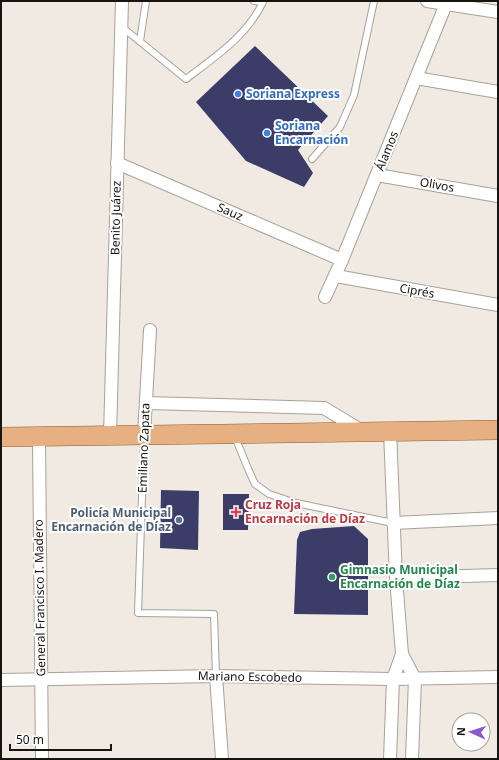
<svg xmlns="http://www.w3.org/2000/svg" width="499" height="760" viewBox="0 0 499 760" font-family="'Noto Sans',sans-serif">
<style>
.building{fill:#3c3c68}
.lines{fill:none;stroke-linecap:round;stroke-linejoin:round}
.service-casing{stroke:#a7a19a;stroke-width:8}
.minor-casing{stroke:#a7a19a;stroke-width:14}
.primary-casing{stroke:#925826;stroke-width:20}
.service{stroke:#fff;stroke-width:6}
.minor{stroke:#fff;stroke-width:12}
.primary{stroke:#e6b083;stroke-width:19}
.shop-dot{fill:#3f7fe0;stroke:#fff;stroke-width:1.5}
.health-dot{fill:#e0444e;stroke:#fff;stroke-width:1.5}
.service-dot{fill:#5c6f8a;stroke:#fff;stroke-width:1.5}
.leisure-dot{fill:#2e9e5b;stroke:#fff;stroke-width:1.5}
.labels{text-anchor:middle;stroke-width:4;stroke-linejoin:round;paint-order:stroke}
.shop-label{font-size:12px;font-weight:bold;fill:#366cbe;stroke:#fff;text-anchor:start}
.street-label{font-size:12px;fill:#171512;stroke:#fff}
.health-label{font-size:12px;font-weight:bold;fill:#be3a42;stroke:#fff;text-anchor:start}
.service-label{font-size:12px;font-weight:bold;fill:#4e5e75;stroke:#fff;text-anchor:end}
.leisure-label{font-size:12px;font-weight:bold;fill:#27864d;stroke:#fff;text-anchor:start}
</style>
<rect width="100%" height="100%" fill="#f1eae3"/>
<g class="building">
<polygon points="255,46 328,116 298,150 313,173 304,187 246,161 196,102"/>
<polygon points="161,490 199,491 198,550 160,548"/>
<polygon points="223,494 249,494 248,530 223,530"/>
<polygon points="354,526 368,539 368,615 294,614 297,540 300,532 312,529"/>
</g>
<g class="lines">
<g class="service-casing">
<g id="service">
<path d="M122,27L186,79C215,57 247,36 263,2L254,1"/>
<polyline points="140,41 146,1"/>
<polyline points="312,159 340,127 354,95 374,1"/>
<polyline points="144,437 138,613 214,614 216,676"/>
<polyline points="235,437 249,471 255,484 269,494 296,503 393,523"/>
</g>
</g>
<g class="minor-casing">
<g id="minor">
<polyline points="427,1 498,12"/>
<polyline points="416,78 498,92"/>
<polyline points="117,163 342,260"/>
<polyline points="377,175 498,196"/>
<polyline points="336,276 498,305"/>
<polyline points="325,297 342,260 446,4"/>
<polyline points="146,403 324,408 362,431"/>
<polyline points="390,431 396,578 402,654 415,679 412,759"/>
<polyline points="144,435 150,330"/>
<polyline points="110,436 122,1"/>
<polyline points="39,437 42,759"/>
<polyline points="393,523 498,518"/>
<polyline points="396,578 498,575"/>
<polyline points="216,676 222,759"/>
<polyline points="1,680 216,676 393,679 498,677"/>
<polyline points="390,759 393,679 402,654"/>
</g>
</g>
<g class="primary-casing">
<polyline id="primary" points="1,437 498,430"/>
</g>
<use href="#service" class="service"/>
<use href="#minor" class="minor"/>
<use href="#primary" class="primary"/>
</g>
<g class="shop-dot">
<circle cx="238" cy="94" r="4"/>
<circle cx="267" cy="133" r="4"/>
</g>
<path class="health-dot" d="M234 506h4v4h4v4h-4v4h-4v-4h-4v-4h4z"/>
<circle class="service-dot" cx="179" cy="520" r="4"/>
<circle class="leisure-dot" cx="332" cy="577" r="4"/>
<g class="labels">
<g class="shop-label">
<text x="246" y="98">Soriana Express</text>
<text x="275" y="130">Soriana<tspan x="275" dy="14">Encarnación</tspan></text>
</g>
<g class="street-label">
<text transform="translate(387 151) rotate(-68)" y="4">Álamos</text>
<text transform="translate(437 185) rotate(10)" y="4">Olivos</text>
<text transform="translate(230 212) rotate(23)" y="4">Sauz</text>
<text transform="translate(116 218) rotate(-89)" y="4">Benito Juárez</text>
<text transform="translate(417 291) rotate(10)" y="4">Ciprés</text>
<text transform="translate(144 448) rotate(-88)" y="4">Emiliano Zapata</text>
<text transform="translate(40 598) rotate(-91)" y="4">General Francisco I. Madero</text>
<text transform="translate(250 677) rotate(1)" y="4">Mariano Escobedo</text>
</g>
<g class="health-label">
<text x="245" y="509">Cruz Roja<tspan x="245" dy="14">Encarnación de Díaz</tspan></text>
</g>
<g class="service-label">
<text x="171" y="517">Policía Municipal<tspan x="171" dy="14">Encarnación de Díaz</tspan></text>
</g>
<g class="leisure-label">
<text x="340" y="574">Gimnasio Municipal<tspan x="340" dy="14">Encarnación de Díaz</tspan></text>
</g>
</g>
<rect width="499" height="760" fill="none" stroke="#171512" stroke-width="4"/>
<g transform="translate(471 732) rotate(273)"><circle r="19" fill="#ffffff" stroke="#a2a1a0"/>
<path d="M0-3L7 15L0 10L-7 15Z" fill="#8957d0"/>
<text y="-6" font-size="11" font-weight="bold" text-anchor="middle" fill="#171512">N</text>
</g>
<path d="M10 744v6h101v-6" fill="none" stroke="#171512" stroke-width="2"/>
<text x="16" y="744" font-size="12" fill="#171512" stroke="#ffffff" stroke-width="3" paint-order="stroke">50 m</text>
</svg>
